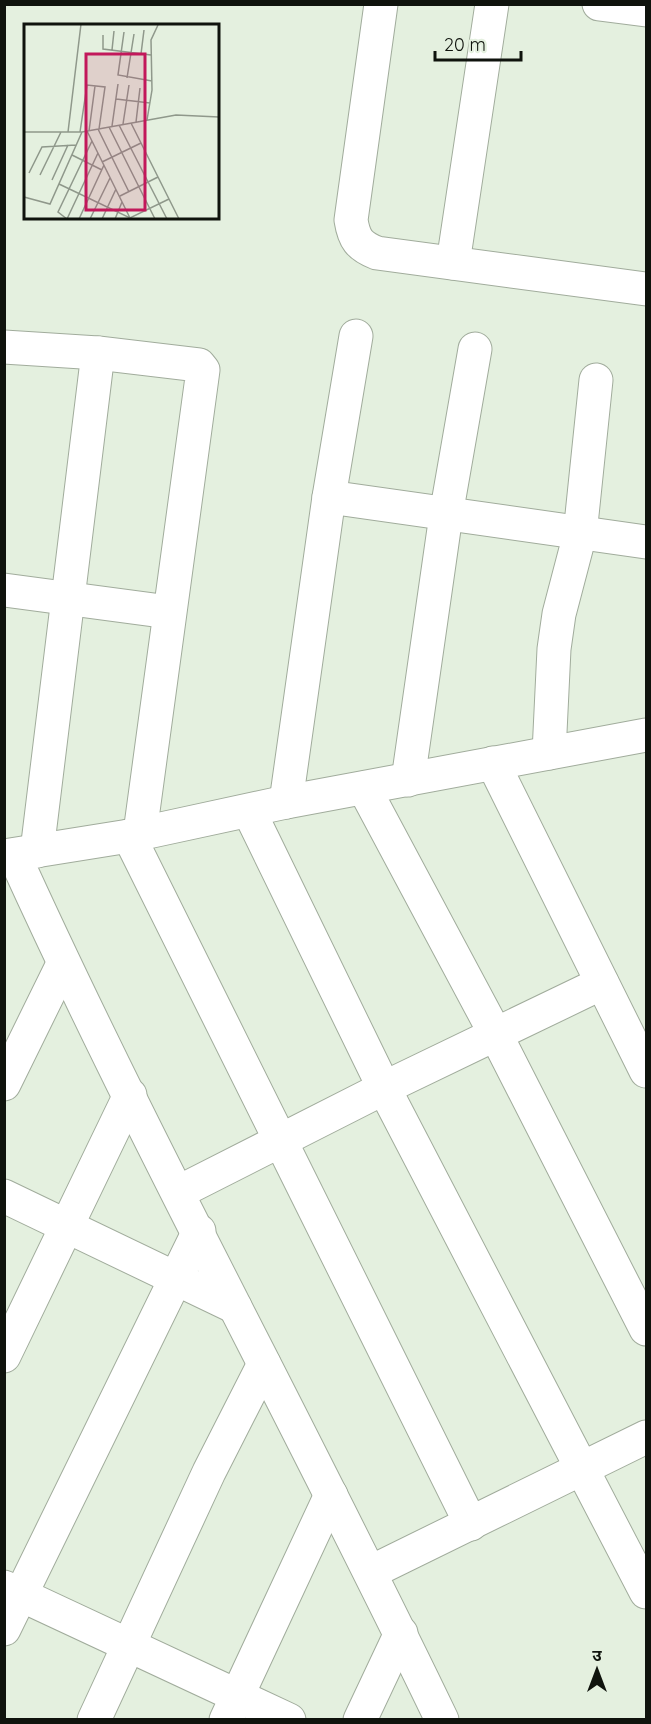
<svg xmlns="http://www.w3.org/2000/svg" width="651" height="1724" viewBox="0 0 651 1724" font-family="Quicksand,'Noto Sans Devanagari',sans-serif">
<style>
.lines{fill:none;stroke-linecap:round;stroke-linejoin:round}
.minor-casing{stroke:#a1ac9c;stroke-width:35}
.minor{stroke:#fff;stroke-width:33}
.inset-road{fill:none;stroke:#8f988b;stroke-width:1.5}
.view{fill:#c2185b;fill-opacity:0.15;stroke:#c2185b;stroke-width:3}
.inset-edge{fill:none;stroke:#0f130d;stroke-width:3}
</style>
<rect width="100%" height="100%" fill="#e4f0df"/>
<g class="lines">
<g class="minor-casing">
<g id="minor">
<path d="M381,4L351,220C354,239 359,246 377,253L646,289"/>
<polyline points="599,4 646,10"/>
<polyline points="453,263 492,4"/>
<polyline points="4,347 98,353 199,365 203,370 140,833"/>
<polyline points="329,497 646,542"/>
<polyline points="4,590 169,612"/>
<polyline points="549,753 554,649 559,614 580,534 596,380"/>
<polyline points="493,763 646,1071"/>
<polyline points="408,780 446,515 475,349"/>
<polyline points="364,788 496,1035 646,1329"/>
<polyline points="286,802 329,497 356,336"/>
<polyline points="249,811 384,1088 646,1592"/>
<polyline points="129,836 471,1524"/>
<polyline points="37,851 98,353"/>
<path d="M14,855C147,1148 303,1430 442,1720"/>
<polyline points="4,856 129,836 286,802 646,735"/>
<polyline points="4,1084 63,964"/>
<polyline points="179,1192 384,1088 602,983"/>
<polyline points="4,1196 235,1307"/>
<polyline points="4,1356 130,1095"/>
<polyline points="371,1572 646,1437"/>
<polyline points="4,1587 289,1720"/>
<polyline points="4,1629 199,1231"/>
<polyline points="94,1720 209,1472 264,1364"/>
<polyline points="226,1720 331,1495"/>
<polyline points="360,1720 401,1633"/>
</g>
</g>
<use href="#minor" class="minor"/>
</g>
<g transform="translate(24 24)">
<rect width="195" height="195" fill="#e4f0df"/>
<path class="inset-road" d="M100,8L94,51L128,57M79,11V25L127,31M88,26L90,7M117,30L120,6M103,54L110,10M92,75L126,79M123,96L128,66L127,16L134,1M112,98L116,64M107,99L155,195M99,100L105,61M95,101L143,195M88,102L94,60M85,103L131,195M74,105L105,168M63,107L106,194M65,107L71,62M0,108H58L152,91L195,93M44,108L57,0M56,108L63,61L81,63L75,105M48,131L78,146M78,138L117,119M5,149L18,123L52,121M16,151L37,108M28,156L44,121M35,160L106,194L145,175M96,172L134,153M0,173L26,180L58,108M43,195L34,188L68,117M43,195L74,129M55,195L80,141M66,195L86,154M78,195L92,165M91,195L98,178"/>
<path class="view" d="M62,30H121V186H62Z"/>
<rect width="195" height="195" class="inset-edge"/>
</g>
<rect width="651" height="1724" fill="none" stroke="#0f130d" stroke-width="12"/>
<g transform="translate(597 1670)" stroke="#e4f0df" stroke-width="4.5" paint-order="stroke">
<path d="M0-4.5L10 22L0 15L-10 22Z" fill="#0f130d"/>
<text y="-9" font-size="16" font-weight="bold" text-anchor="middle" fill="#0f130d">उ</text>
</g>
<path d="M435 51v9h86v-9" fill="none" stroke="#0f130d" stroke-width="3"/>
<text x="444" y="51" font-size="18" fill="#0f130d" stroke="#e4f0df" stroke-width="4.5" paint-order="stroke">20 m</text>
</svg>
